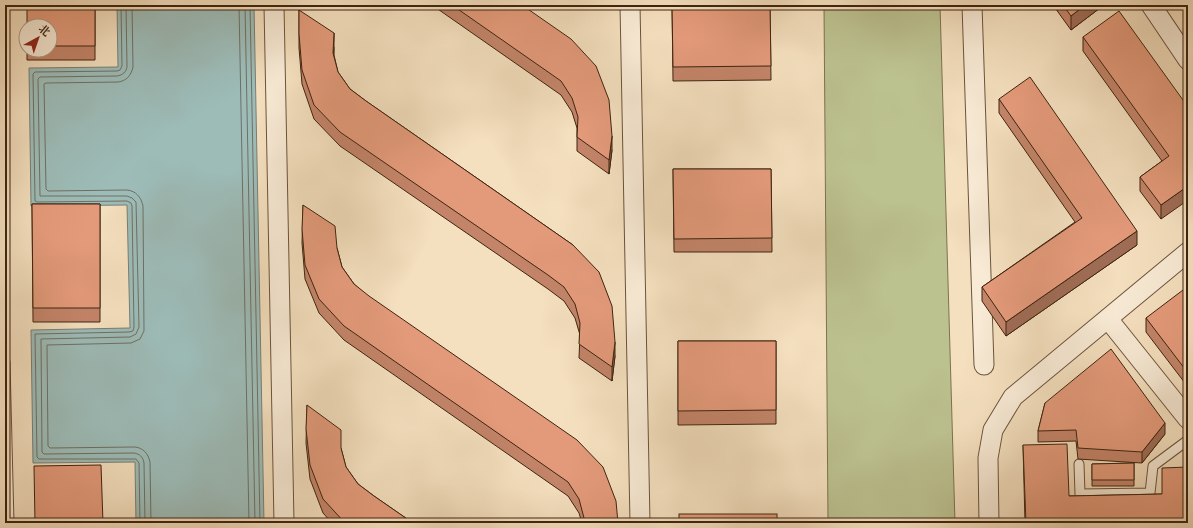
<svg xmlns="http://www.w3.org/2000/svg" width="1193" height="528" font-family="'IM FELL English','Noto Serif SC',serif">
  <rect width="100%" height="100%" fill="#f4dfbe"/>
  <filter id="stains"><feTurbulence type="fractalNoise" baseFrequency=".005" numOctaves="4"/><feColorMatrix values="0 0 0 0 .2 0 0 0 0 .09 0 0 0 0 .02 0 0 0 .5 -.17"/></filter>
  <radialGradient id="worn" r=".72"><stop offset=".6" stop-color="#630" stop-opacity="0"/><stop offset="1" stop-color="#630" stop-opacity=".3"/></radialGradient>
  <path fill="#bcc190" stroke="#7d7250" d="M824,5H940L955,523H828Z"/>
  <path fill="#9dbcb8" stroke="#777f75" d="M117,5H254L264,523H136L135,462L33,463L31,330L130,328L127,205L31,206L29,68L118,67Z"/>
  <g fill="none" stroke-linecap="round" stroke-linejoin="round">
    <g stroke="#6e7064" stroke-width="1">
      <path d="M121,5L122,66L120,70L117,71L35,72L33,74L35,201L37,202L127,201L131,203L132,206L134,327L133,331L129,332L35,334L37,457L39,459H136L139,463L140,523"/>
      <path d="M126,5L127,67C126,72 123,75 117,76L40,77L38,79L40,196H127L132,198L136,202L139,327L136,334L130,337L41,339L42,452L44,454L134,453C140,454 143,457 144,463L145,523"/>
      <path d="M132,5L133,67C131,76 126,81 118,82L46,83L44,84L46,189L48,191L127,190C136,191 141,197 143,206L144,331L140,339L131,343L47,345L48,446L50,448L135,447C143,448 148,453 150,462L151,523"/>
      <path d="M239,5L249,523"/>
      <path d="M245,5L255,523"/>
      <path d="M250,5L260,523"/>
    </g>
    <g stroke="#6c533c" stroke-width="11">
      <g id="service">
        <path d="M5,362L9,523"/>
        <path d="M1079,464L1080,494L1150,493L1153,466L1188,440"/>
      </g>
    </g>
    <g stroke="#6c533c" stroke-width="21">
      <g id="minor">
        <path d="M274,5L284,523"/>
        <path d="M630,5L640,523"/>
        <path d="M972,5L984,365"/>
        <path d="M1151,5L1188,60"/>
        <path d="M1108,319L1188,419"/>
        <path d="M989,523L988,458L993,430L1013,397L1188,252"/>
      </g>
    </g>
    <use href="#service" stroke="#f8ead5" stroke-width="9"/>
    <use href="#minor" stroke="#f8ead5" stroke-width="19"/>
  </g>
  <g fill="#c38469" stroke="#3e2410">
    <path d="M95,5V60H27V50H50V26Z"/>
    <path d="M432,5H522L612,150L609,174L577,151V128L572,112L561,95Z"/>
    <path d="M672,5H770L771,80L673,81Z"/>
    <path d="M1053,5H1104L1071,30Z"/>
    <path d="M299,10L334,47V55L338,72L350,89L366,101L573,245L615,356L612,381L579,358L580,335L575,318L564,301L548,289L340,146L314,119L302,84L299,48Z"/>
    <path d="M1083,37L1188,107L1161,219L1140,191V177L1162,161L1083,51Z"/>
    <path d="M999,99L1137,245L1006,336L982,301V287L1075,222L999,113Z"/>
    <path d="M673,169H771L772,252H674Z"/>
    <path d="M32,204H100V322H33Z"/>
    <path d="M303,205L337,248L342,267L354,284L618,523H582L579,513L568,496L344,340L319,313L305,279L302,243Z"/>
    <path d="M1188,297V387L1146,332V318Z"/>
    <path d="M678,341H776V424L678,425Z"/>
    <path d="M1045,403L1165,434L1142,463L1078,459L1076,441L1038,442V431Z"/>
    <path d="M307,405L341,448L346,467L358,484L374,496L413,523H332L323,513L310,479L306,443Z"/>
    <path d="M1023,445L1069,496L1162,494L1188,523H1025Z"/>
    <path d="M1134,463V486H1092V464Z"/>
  </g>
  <g fill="#9f6c55" stroke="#3e2410">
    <path d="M1085,5H1104L1071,30V16Z"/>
    <path d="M334,33V47L333,67V53Z"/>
    <path d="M612,136V150L609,174V160Z"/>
    <path d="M1188,186V200L1161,219V205Z"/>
    <path d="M1137,231V245L1006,336V322Z"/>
    <path d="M615,342V356L612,381V367Z"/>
    <path d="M1165,423V434L1142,463V452Z"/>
  </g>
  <g fill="#e39a7a" stroke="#3e2410">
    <path d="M27,5H95V46H50V26H27Z"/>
    <path d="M452,5H522L571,39L596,66L609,100L612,136L609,160L577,137L578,117L572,98L561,81Z"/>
    <path d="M672,5H770L771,66L673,67Z"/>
    <path d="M1063,5H1085L1071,16Z"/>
    <path d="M299,10L334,33L333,53L338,72L350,89L366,101L573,245L599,272L612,306L615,342L612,367L579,344L580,323L575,304L564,287L548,275L340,132L314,105L302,70L299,34Z"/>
    <path d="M1119,11L1188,107V186L1161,205L1140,177L1169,156L1083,37Z"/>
    <path d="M1030,77L1137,231L1006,322L982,287L1082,218L999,99Z"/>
    <path d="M673,169H771L772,238L674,239Z"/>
    <path d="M32,204H100V308H33Z"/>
    <path d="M303,205L335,226L337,248L342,267L354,284L369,296L577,440L603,467L616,501L618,523H584V518L579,499L568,482L344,326L319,299L305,265L302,229Z"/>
    <path d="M1183,290L1188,297V373L1146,318Z"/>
    <path d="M678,341H776V410L678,411Z"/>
    <path d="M1111,349L1165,423L1142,452L1078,448L1076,430L1038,431L1045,403Z"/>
    <path d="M307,405L341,430V448L346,467L358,484L374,496L413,523H345L323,499L310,465L306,429Z"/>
    <path d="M1067,444L1069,496L1162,494V468L1188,467V523H1026L1023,445Z"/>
    <path d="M1134,463V480H1092V464Z"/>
    <path d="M101,465L103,523H35L34,466Z"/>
    <rect x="679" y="514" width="98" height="9"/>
  </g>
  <rect width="1193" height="528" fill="none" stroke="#f4dfbe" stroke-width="20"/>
  <rect x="6" y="6" width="1181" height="516" fill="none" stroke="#3e2410" stroke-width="2"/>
  <rect x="10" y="10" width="1173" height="508" fill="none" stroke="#3e2410"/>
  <g transform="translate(38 38) rotate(40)"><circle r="19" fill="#f8ead5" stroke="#ae9b86"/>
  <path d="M0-3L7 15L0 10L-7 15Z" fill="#8f2418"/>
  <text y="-6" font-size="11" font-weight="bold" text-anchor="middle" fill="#3e2410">北</text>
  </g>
  <rect width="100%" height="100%" filter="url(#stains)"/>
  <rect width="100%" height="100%" fill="url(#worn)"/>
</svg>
